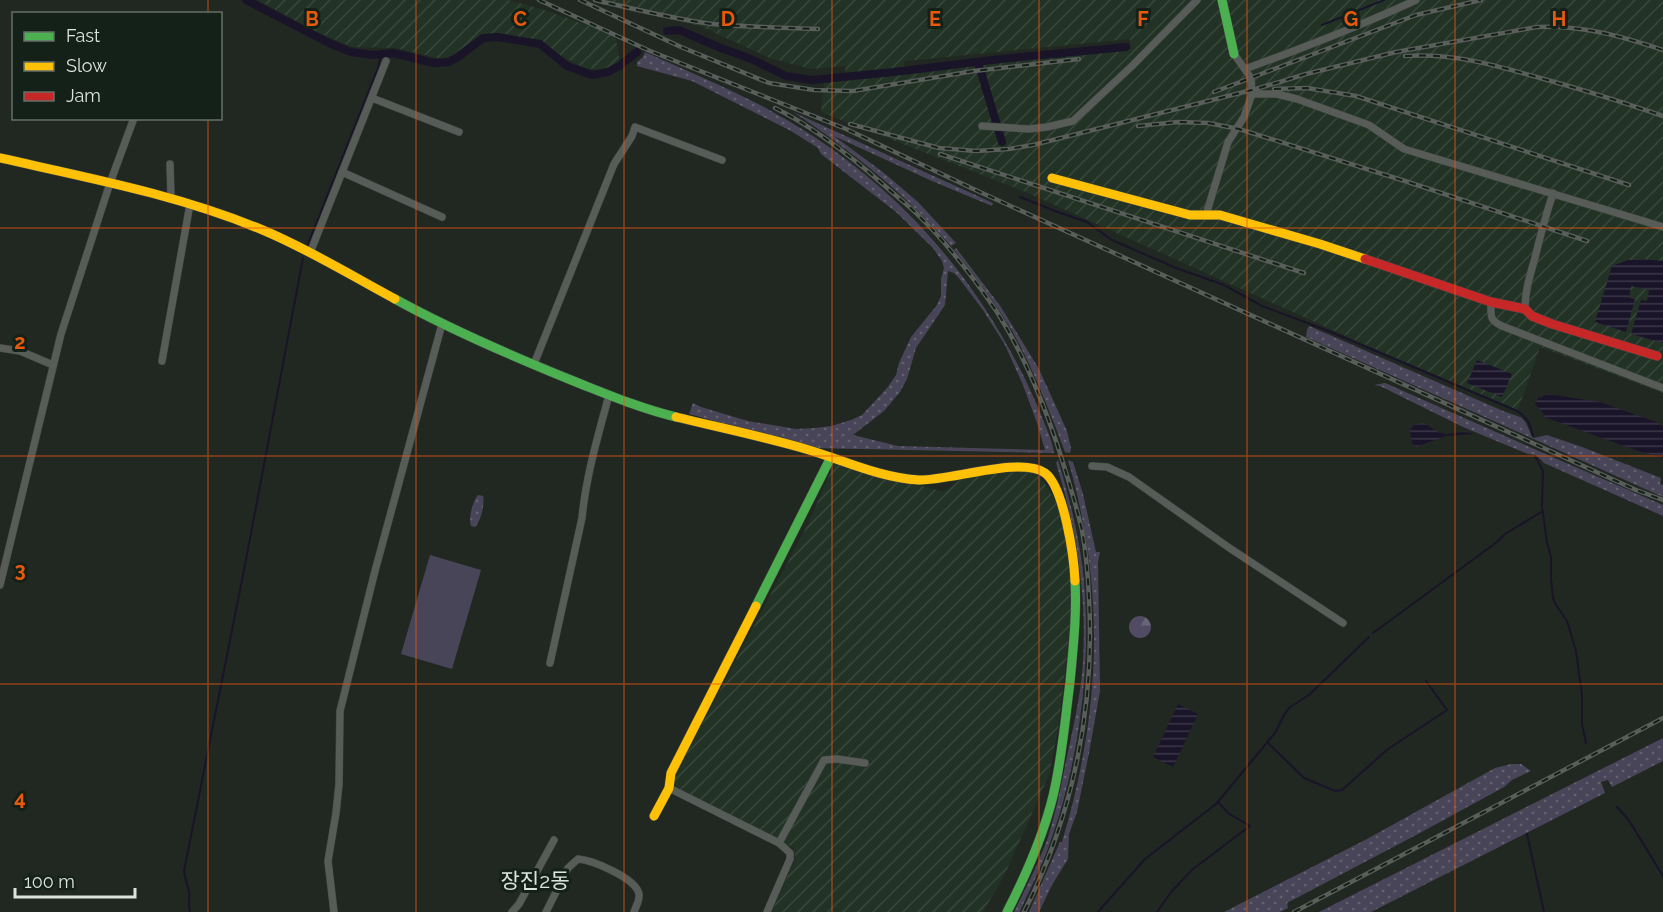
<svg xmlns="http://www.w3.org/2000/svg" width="1663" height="912" font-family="Raleway,'Noto Sans KR',sans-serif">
  <defs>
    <pattern id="industrial-furrows" width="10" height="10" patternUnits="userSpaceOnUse" patternTransform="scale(1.5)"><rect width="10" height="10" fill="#223326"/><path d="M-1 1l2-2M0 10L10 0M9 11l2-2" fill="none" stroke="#37473b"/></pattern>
    <pattern id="grass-dots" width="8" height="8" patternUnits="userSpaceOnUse" patternTransform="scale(1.5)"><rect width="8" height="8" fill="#494558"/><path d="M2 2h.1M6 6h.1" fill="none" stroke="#636070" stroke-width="1.8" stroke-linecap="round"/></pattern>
    <pattern id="forest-firs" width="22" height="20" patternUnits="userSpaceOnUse" patternTransform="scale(1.5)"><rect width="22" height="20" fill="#514b63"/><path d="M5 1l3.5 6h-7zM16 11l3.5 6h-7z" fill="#696579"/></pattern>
    <pattern id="water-rules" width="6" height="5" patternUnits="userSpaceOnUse" patternTransform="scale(1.5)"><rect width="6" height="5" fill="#1a1429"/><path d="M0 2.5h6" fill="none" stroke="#3b3648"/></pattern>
  </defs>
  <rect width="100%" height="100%" fill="#212822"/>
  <g fill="url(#industrial-furrows)">
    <path d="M258,0H508L544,10L615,35L620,62L603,70L585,68L557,54L539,41L499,33L479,36L453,55L441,59L396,48L352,47L308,28Z"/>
    <path d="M596,0H1663V393L1540,347L1518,410L1366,345L1028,193L821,112L824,83L1004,62L1131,49L1130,39L904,61V67L846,74L845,66L811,69L770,58L700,26L596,3Z"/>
    <path d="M838,462L944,492L960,480L975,475L1033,471L1044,482L1056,502L1066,535L1073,588L1070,627L1059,723L1049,775L1005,874L983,912H772L795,859L794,848L677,790L674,784V777L808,524L834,464Z"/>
  </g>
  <g fill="url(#grass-dots)" fill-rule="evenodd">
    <path d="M645,52C683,69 723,86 760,105C866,161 948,240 1007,345C1022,371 1035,399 1046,427C1049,435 1053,444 1054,453L813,448L689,414L693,403L701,407L748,421L796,429L815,428L831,426L851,420L862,415L887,388L896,375L899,363L911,337L937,305L941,296V279L944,268L942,261L933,248L896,212L821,154L818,148L791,131L692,81L637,66V62L643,57ZM948,271L954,273L958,277L983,310L1005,345L1023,385L1037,423L1045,450L898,446L853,435L884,411L900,392L907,379L916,348L945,305Z"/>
    <path d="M793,112L993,203L992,206L932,181L834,136L884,173L918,202L956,243L951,246C904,193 852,151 793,112Z"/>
    <path d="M956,248L1001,307L1039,369L1067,431L1071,448L1070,453L1065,452C1049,410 1033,368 1011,329C994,301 974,275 954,250Z"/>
    <path d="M1309,326L1503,411C1525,419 1523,415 1532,437L1534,438L1547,435L1582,447L1661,478L1660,484L1663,485V497L1306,337L1307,330Z"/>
    <path d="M1385,383L1557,459L1663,505V516L1544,463C1539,457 1536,454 1528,454L1463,427L1380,386L1374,385Z"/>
    <path d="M1058,460C1066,486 1073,512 1078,539C1096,631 1083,749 1052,837C1044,862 1032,885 1021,909L1020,912H1014C1026,887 1039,863 1048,837C1056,812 1061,786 1066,761C1073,728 1081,695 1083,662C1087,594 1076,527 1056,463Z"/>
    <path d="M1068,460L1073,462L1083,494L1096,552H1100L1098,562L1100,691L1089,753L1077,812L1069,834L1068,859L1052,885L1039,912H1029L1060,842H1062C1101,712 1106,591 1068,460Z"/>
    <path d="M478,495L483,496C485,504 481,521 475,527L471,526C468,518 473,501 478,495Z"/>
    <path d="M1663,738V761L1612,787L1608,780L1601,782L1605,793L1371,912H1319Z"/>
    <path d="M1511,764H1521L1531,771L1512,780L1504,787L1418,834L1287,903L1288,908L1280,912H1224L1367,839L1495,768Z"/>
  </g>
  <circle fill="url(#forest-firs)" cx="1140" cy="627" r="11"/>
  <path fill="#494558" d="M430,555L481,570L452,669L401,654Z"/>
  <g fill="url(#water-rules)">
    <path d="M1645,259L1663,261V343L1631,334L1641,300L1647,301L1649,290L1631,286L1629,298L1635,299L1626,332L1595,322L1612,266L1628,260Z"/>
    <path d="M1477,360L1512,374L1502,397L1467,383Z"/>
    <path d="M1549,394L1600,402L1659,423L1663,427V458L1638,451L1544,417L1543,413L1535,404L1538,398Z"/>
    <path d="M1423,423C1430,426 1436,433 1445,434C1457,434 1462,429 1474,434L1446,436L1416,447L1412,443L1410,430L1414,425Z"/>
    <path d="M1178,704L1198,714L1173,767L1153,757Z"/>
  </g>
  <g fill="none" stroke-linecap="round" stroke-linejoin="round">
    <g stroke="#1a1429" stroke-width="2">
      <path d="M1322,25L1384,0"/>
      <path d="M1020,197L1055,211L1087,222L1112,240L1176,268L1224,285L1262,306L1331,332L1517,411C1528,418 1530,424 1533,436"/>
      <path d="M308,244L378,68L381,54"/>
      <path d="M1535,456L1543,471L1542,507L1547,542L1551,557V579L1553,598L1556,605L1567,621L1576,651L1582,695V724L1586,743"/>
      <path d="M1373,633L1497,542L1505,534L1543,511"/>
      <path d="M1267,742L1304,778L1335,791L1342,790L1388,749L1447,710L1426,681"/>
      <path d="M1617,807L1628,819L1663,876"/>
      <path d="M1527,834L1544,912"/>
      <path d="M190,912C188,905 190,898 189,891C187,884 185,878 184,871L245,565L303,258"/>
      <path d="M1098,912L1145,859L1216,804L1275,733L1284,715L1289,708L1310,694L1369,637"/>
      <path d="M1157,912L1171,892L1193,869L1250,826L1228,813L1218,802"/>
    </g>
    <g stroke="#1a1429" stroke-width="8">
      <path d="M246,0L331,44L351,52L373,55L393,53L434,63L449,62L458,57L483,38L497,37L540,44L567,66L592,75L608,72L619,66L637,52"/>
      <path d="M667,31L679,30L721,48L751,59L786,76L812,80L894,72L1001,59L1126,47"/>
      <path d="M978,62L1002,142"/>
    </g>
    <g stroke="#404541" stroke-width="8">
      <g id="street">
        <path d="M1245,69C1303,48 1360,26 1416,0"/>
        <path d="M1252,94H1277L1297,99L1369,125L1404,149L1663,227"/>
        <path d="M372,98L459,132"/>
        <path d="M982,126L1029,129L1047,127L1073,121L1132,66L1197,0"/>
        <path d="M170,164L171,198"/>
        <path d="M342,172L442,217"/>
        <path d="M1206,215L1228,142L1244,117L1252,94L1251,78L1234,54"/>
        <path d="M310,253L386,61"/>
        <path d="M1491,302C1491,316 1489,320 1502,326L1663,388"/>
        <path d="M1525,309C1525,291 1530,275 1535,258C1540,236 1546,215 1553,193"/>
        <path d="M0,348L20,351L53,365"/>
        <path d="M162,361L190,204"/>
        <path d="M534,364L614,164L632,136L635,127L722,160"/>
        <path d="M1092,466L1107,467L1129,477L1228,547L1343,623"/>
        <path d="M0,585L61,334L110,183L134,118"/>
        <path d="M550,663L582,518C586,476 598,436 609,395"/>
        <path d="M669,788L779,843L790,853V859L767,912"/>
        <path d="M779,843L824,760L837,759L865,763"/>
        <path d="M334,912L328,861L336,813L339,784L340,711L375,571L442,324"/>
        <path d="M512,912L519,904L554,840"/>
        <path d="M546,912L568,868L578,859C592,860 636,878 639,894C640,900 636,906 634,912"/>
      </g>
    </g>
    <g stroke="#404541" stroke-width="10">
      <g id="fast">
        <path d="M1222,0L1234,54"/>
        <path d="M395,299C453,331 514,357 576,382C609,395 642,409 676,417"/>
        <path d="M756,606L831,457"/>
        <path d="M1007,912C1026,875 1043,837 1053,796C1062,759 1065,720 1070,682C1073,649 1077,615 1075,581"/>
      </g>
    </g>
    <g stroke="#404541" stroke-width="10">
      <g id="slow">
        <path d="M0,158C89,178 180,195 265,231C310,250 352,276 395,299"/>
        <path d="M1052,178L1190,215H1220L1320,244L1365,259"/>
        <path d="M676,417C721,428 765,437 809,450C845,461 881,478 919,480C950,481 1021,456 1045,473C1064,487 1074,557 1075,581"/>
        <path d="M654,816L669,788L671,773L756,606"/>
      </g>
    </g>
    <g stroke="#404541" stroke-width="10">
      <path id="jam" d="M1365,259L1491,302L1525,309L1532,316L1552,324L1657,356"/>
    </g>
    <use href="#street" stroke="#575c58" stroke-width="7"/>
    <use href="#fast" stroke="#4caf50" stroke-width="9"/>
    <use href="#slow" stroke="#ffc107" stroke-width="9"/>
    <use href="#jam" stroke="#c62828" stroke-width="9"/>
    <g stroke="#5a5e5b" stroke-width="4.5">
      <g id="rail">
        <path d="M539,0L650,51L846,129L982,193L1636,490L1663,500"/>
        <path d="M580,0L681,47L769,83L814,90L853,91L974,71L1079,59"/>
        <path d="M595,0C634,9 673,19 712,24C748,27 783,28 818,29"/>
        <path d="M1405,56C1454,53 1494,65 1540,78C1581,89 1622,102 1663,116"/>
        <path d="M1274,89L1307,88L1356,96L1629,185"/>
        <path d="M1214,92L1416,15L1481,0"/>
        <path d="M775,108C814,127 853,158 885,186C896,196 907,204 917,214C947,243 974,278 997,312C1023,353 1042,399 1057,444C1066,472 1075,501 1082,530C1086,552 1088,576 1089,599C1095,707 1073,816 1024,912"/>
        <path d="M850,124L939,148L976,151L1009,149L1033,145L1256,89L1306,74L1396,52L1537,27C1582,25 1621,36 1663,50"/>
        <path d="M1138,126L1178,122L1208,123L1239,129L1408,182L1587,241"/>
        <path d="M940,154L1304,273"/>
        <path d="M1294,912L1663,718"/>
      </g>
    </g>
    <use href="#rail" stroke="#142118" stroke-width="2" stroke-dasharray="7" stroke-linecap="butt"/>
  </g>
  <path fill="none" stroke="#e8590c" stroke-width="1.5" stroke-opacity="0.55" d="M208,0V14M416,0V912M624,0V912M832,0V912M1039,0V912M1247,0V912M1455,0V912M208,118V912M0,228H1663M0,456H1663M0,684H1663"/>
  <g text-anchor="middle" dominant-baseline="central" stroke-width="6" stroke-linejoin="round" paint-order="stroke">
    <g font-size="21" fill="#dbe4dd" stroke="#142118">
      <text x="535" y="880">장진2동</text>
    </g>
  </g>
  <g font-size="20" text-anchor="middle" font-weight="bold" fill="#e8590c" stroke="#142118" stroke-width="6" stroke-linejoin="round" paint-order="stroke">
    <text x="312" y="26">B</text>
    <text x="520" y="26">C</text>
    <text x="728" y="26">D</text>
    <text x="935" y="26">E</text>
    <text x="1143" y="26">F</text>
    <text x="1351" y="26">G</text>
    <text x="1559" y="26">H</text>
    <text x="20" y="349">2</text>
    <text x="20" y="577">3</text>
    <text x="20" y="805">4</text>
  </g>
  <rect x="12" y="12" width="210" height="108" fill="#142118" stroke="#646f67" stroke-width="1.5"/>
  <rect x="24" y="32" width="30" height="9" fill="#4caf50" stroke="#646f67" stroke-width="1.5"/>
  <text x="66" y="42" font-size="18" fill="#dbe4dd">Fast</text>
  <rect x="24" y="62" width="30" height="9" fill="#ffc107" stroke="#646f67" stroke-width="1.5"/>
  <text x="66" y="72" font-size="18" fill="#dbe4dd">Slow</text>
  <rect x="24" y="92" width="30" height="9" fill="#c62828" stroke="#646f67" stroke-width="1.5"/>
  <text x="66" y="102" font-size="18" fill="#dbe4dd">Jam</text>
  <path d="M15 888v9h120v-9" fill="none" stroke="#dbe4dd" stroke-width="3"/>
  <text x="24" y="888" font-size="18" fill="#dbe4dd" stroke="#142118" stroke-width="4.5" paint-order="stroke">100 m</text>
</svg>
